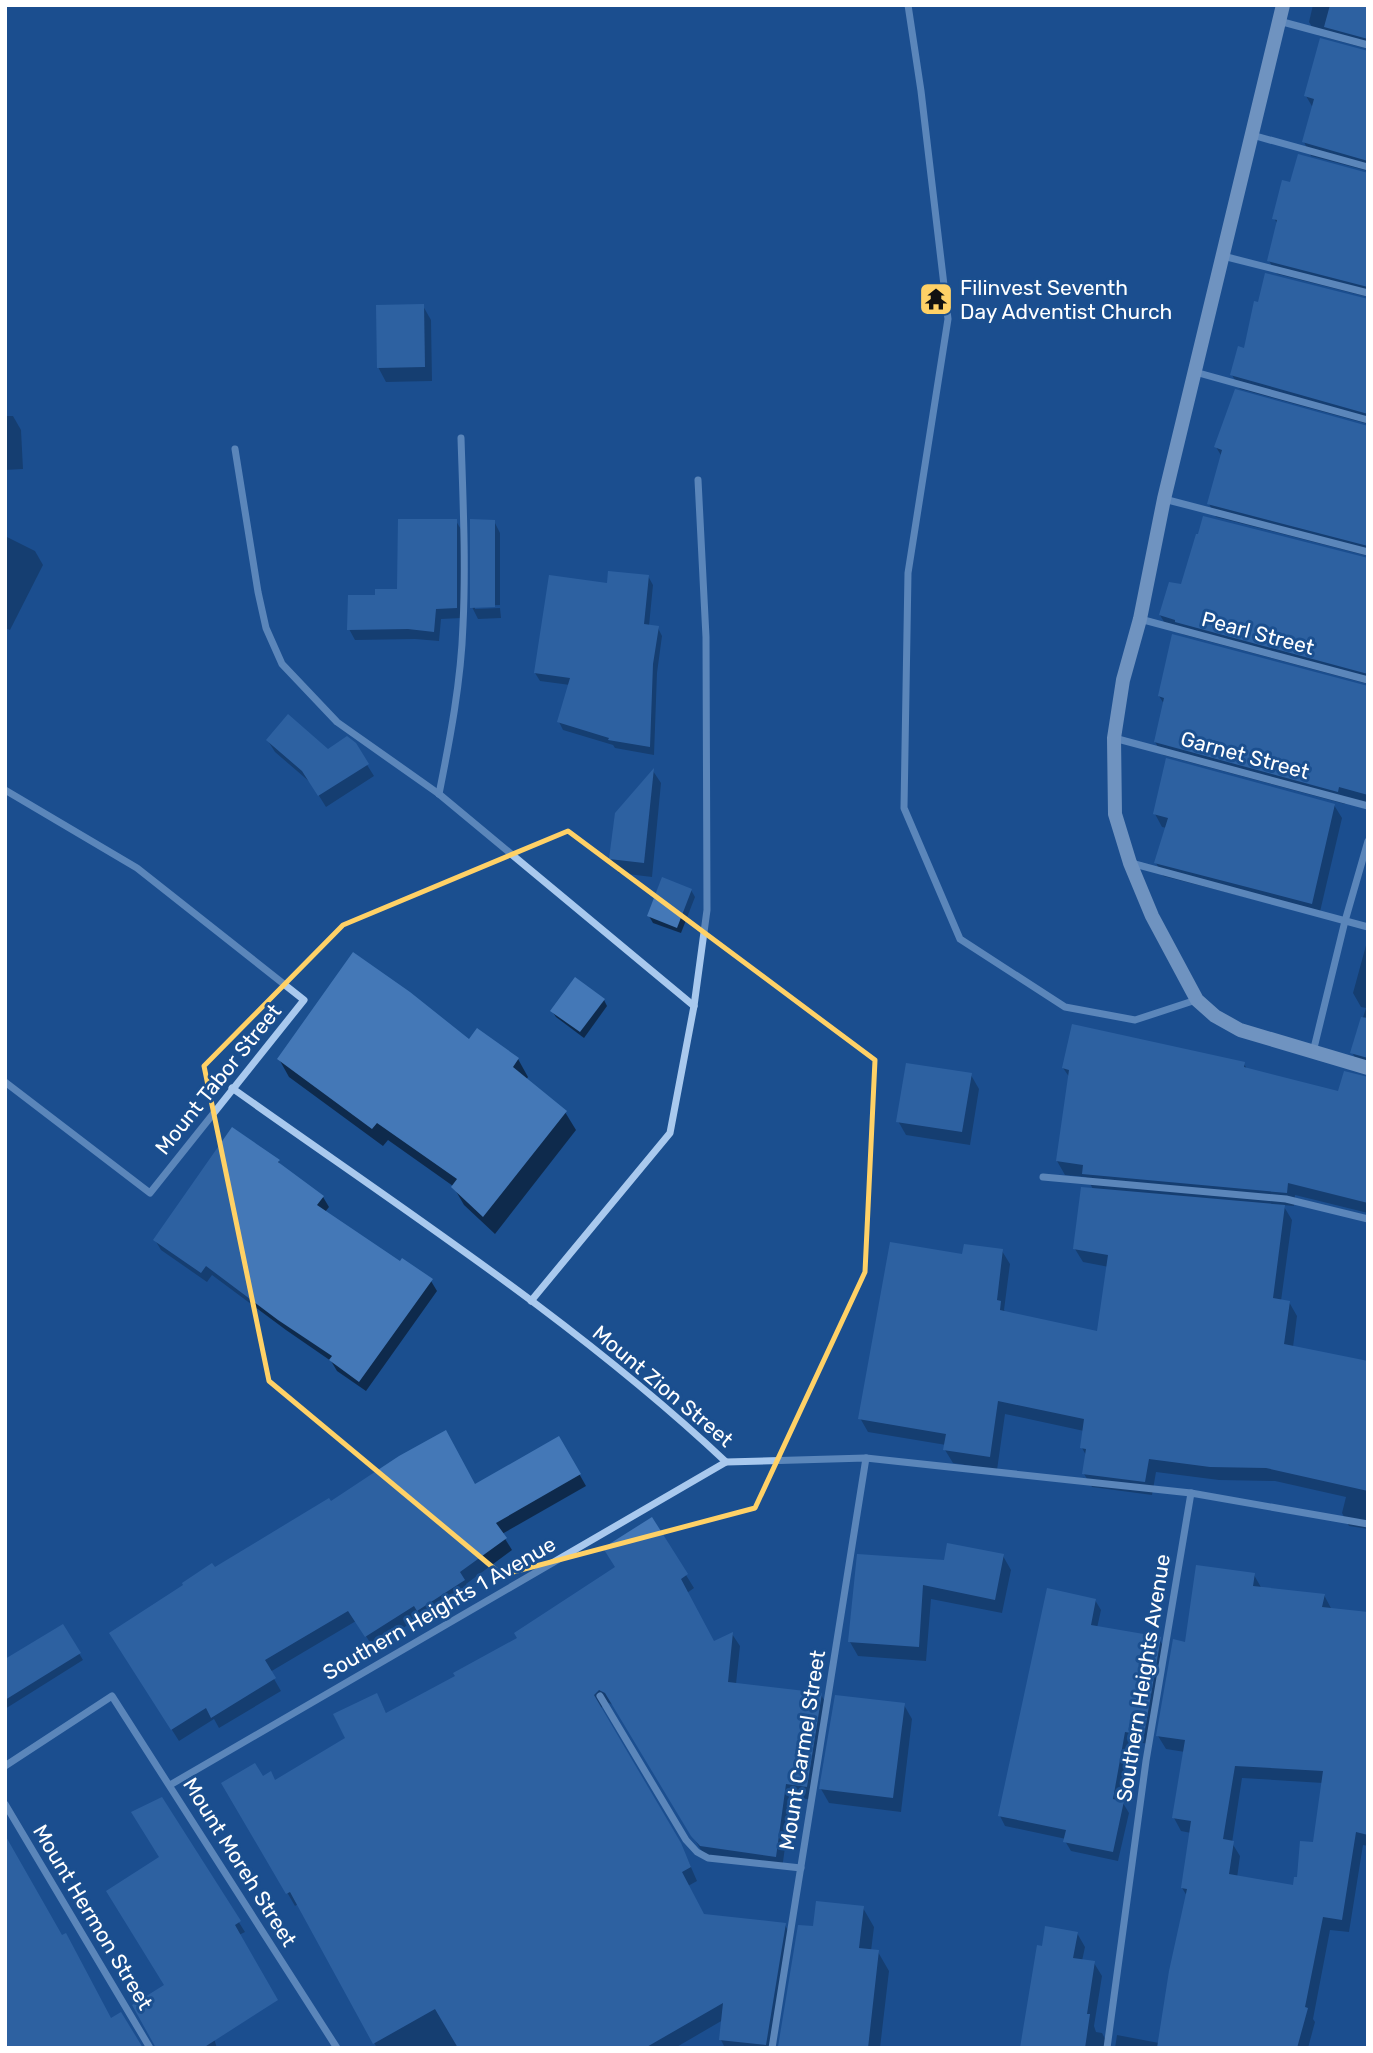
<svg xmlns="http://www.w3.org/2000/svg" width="1373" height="2053" font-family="Rubik,sans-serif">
  <rect width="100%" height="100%" fill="#1b4f8f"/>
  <g fill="#0007" fill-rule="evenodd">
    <path d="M1313,5H1368V49L1317,35L1309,22Z"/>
    <path d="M1368,53V171L1311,156L1304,142L1313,108L1306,96Z"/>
    <path d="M1368,175V297L1277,274L1269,261L1278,225L1274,218L1291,184Z"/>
    <path d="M1368,301V424L1240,389L1232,375L1245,350Z"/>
    <path d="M423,306L431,320L432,381L386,382L378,367Z"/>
    <path d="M5,416H13L21,430L23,469L5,470Z"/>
    <path d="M1368,427V556L1216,517L1209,504L1222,457L1216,447Z"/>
    <path d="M456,521L462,531V618L441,619L439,641L415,639L355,640L349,629L377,597L399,590Z"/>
    <path d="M494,521L500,533V605L475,606V609L500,608L501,618L478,619L472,607Z"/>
    <path d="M5,536L35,551L43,565L10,630L5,628Z"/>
    <path d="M1368,560V684L1185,635L1168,629L1160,615L1182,586Z"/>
    <path d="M648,576L653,585L649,626L658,628L662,636L657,673L654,755L615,748L613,745L563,730L559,722L570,685L540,681L535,673L609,585Z"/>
    <path d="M1368,687V806L1346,800L1345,804L1163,755L1155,742L1164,704L1159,696Z"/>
    <path d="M268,741L328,751L354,744L374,776L326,807L311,783L275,752Z"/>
    <path d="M653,771L661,783L652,877L619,873L611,859Z"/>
    <path d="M1334,805L1342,818L1319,916L1163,876L1156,863L1167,828L1162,827L1155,814Z"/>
    <path d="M691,890L695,897L681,933L653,923L649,916Z"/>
    <path d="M1368,938V1069L1359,1066L1352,1052L1366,1008L1361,1007L1353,993Z"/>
    <path d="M604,1000L607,1006L584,1038L556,1017L552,1011Z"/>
    <path d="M469,1041L518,1059L528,1077L526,1080L565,1112L576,1130L495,1234L464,1205L453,1186L388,1140L383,1146L289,1077L279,1059Z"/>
    <path d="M1244,1064L1247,1069L1339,1093L1368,1079V1213L1295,1195L1294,1206L1283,1205L1292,1220L1281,1301L1289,1302L1297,1316L1293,1347L1368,1362V1529L1349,1526L1342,1513L1346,1497L1275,1481L1219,1480L1156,1472L1152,1495L1092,1487L1084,1474L1087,1457L1082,1448L1084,1431L1005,1414L997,1470L953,1463L945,1450L946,1445L868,1432L860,1418L964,1256L1002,1251L1010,1264L1004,1310L1006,1313L1099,1333L1109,1267L1083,1262L1075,1249L1093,1189L1086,1177L1065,1175L1057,1161L1070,1078L1063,1068Z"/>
    <path d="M971,1075L979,1089L970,1145L906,1135L898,1121Z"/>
    <path d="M278,1161L282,1167L323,1197L329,1207L325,1212L400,1263L431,1281L437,1291L366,1391L337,1371L331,1361L286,1330L212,1275L207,1282L161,1250L155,1240Z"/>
    <path d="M559,1438L586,1486L502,1534L512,1550L466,1584L471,1592L425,1622L422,1616L373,1647L356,1621L270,1672L281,1691L219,1728L214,1719L179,1741L118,1645L214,1570L330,1503L475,1487Z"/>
    <path d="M652,1520L694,1588L687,1593L714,1643L732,1634L740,1646L736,1684L821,1695L829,1708L814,1800L792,1797L782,1869L709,1858L701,1850L615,1706L607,1702L600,1709L687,1858L697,1881L688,1886L704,1916L785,1925L792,1938L775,2048H725L721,2040L723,2020L675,2048H377L298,1904L295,1906L224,1784L262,1778L275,1782L347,1739L377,1695L387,1715L458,1677L519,1638L617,1568Z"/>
    <path d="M1003,1556L1011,1570L1002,1613L931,1599L926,1661L858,1656L850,1642L945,1562Z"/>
    <path d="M1254,1575L1262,1589L1324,1595L1332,1610L1368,1613V1846L1363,1845L1349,1932L1330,1930L1313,2019L1315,2022L1308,2048H1115L1117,2035L1159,2043L1187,1896L1182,1888L1191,1833L1181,1831L1174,1818L1185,1752L1166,1749L1158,1736L1186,1644ZM1242,1778L1323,1783L1315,1844L1294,1887L1237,1878L1240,1856L1232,1843Z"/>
    <path d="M1095,1600L1101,1610L1097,1628L1159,1639L1165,1649L1149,1744L1130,1741L1119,1802L1123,1803L1129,1813L1118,1861L1071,1851L1065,1841L1066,1839L1005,1826L1000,1816Z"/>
    <path d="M63,1627L83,1660L5,1709V1662Z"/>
    <path d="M904,1705L912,1719L901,1812L829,1803L821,1789Z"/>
    <path d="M162,1800L245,1932L239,1935L276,2000L255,2012L186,1895L169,1902L217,2048H157L134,2006L166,1986L108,1892L161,1858L134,1813Z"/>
    <path d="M863,1908L874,1927L871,1951L878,1952L889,1971L880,2048H781L815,1928Z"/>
    <path d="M1077,1933L1085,1947L1082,1961L1094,1963L1102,1976L1094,2026L1096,2032L1102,2033L1110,2048H1022Z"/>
  </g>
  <g fill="#4478b7" fill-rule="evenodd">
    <path d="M1330,5H1368V39L1324,27Z"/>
    <path d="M1320,38L1368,51V161L1302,142L1314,99L1304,96Z"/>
    <path d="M1298,154L1368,173V287L1267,261L1277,220L1272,219L1282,180L1290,182Z"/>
    <path d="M1265,273L1368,299V414L1230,375L1238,346L1244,348L1254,301L1258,302Z"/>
    <path d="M424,304L425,367L377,368L376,305Z"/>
    <path d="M1235,389L1368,426V546L1207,504L1222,450L1214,447Z"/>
    <path d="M1203,516L1368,558V674L1175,622V620L1159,615L1169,582L1181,584L1196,534H1198Z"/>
    <path d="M398,519H457V608L436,609L434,632L408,629L347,630L348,595H375V589H397Z"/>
    <path d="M470,519L495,520V607L470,608Z"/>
    <path d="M608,571L649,575L644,624L659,626L653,664L650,747L608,740L609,738L557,722L570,678L534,673L549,575L607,583Z"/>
    <path d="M1172,634L1368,686V795L1339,787L1338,792L1154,742L1164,698L1158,696Z"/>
    <path d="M288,714L328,749L347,736L356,743L369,764L318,796L302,771L266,740Z"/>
    <path d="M1166,758L1335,804L1312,904L1154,863L1168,818L1153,814Z"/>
    <path d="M654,768L644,863L609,859L615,813Z"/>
    <path d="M662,877L692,889L677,928L647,916Z"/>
    <path d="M353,952L410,992L469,1039L477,1028L519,1058L513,1067L567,1111L483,1217L451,1187L457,1179L377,1123L372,1129L277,1059Z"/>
    <path d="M575,977L605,999L580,1032L550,1011Z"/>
    <path d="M1361,1017L1368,1018V1058L1350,1053Z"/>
    <path d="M1072,1024L1245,1062L1244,1067L1338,1091L1344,1071L1368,1077V1203L1288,1183L1287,1193L1082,1174L1083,1165L1056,1161L1069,1070L1062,1068Z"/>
    <path d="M906,1063L972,1073L962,1132L896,1122Z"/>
    <path d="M232,1127L280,1160L278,1162L324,1196L317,1205L400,1261L402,1258L433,1279L359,1382L329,1360L332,1356L278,1320L206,1266L201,1273L153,1240Z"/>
    <path d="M1081,1187L1285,1205L1273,1298L1290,1301L1284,1344L1368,1361V1491L1266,1468L1210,1467L1149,1459L1145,1482L1082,1474L1086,1449L1080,1448L1084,1419L998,1401L990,1457L943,1450L946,1434L858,1419L890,1242L962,1254L964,1244L1003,1249L997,1300L1001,1301L1000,1310L1097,1331L1108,1255L1073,1249Z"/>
    <path d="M446,1430L475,1484L559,1436L581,1474L496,1523L507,1538L460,1572L465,1580L417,1611L414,1606L365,1637L348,1611L265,1660L276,1678L211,1718L206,1708L171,1730L109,1633L183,1585L182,1583L212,1563L215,1567L329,1498L331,1501L399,1456Z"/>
    <path d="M652,1517L688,1574L681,1579L714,1641L733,1632L728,1682L822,1693L807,1787L786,1784L776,1857L700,1846L691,1836L605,1693L599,1690L594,1695L681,1843L691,1867L682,1872L704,1914L786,1923L766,2045L719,2040L723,2003L645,2048H458L435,2009L373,2044L290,1892L286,1894L221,1783L255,1763L263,1776L271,1771L275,1780L345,1738L333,1714L377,1693L386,1713L455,1676L453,1673L517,1638L514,1633L615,1567L603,1548Z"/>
    <path d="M947,1543L1004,1554L995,1600L923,1585L919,1647L848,1642L857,1554L944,1560Z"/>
    <path d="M1196,1565L1255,1573L1253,1586L1325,1594L1322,1607L1368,1612V1835L1356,1832L1342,1920L1323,1917L1305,2007L1308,2008L1297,2048H1157L1169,1971L1187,1889L1181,1888L1191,1821L1172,1818L1185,1740L1156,1736L1173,1639L1185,1642ZM1235,1766L1323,1771L1313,1842L1300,1841L1297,1877H1294L1293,1885L1229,1874L1234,1841L1223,1839Z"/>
    <path d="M1047,1588L1096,1599L1091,1625L1161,1637L1144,1735L1125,1732L1113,1799L1124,1801L1113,1852L1063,1842L1066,1830L998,1816Z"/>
    <path d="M63,1624L81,1653L5,1700V1659Z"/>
    <path d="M835,1695L905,1703L893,1798L819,1789Z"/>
    <path d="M162,1797L241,1921L235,1925L278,2000L203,2048H156L132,2005L164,1985L106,1891L159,1857L131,1812Z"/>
    <path d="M5,1835L62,1935L66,1933L111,2018L121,2012L143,2048H5Z"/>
    <path d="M816,1901L864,1906L859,1948L879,1950L868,2048L778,2047L798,1925L813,1926Z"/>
    <path d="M1045,1926L1078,1932L1073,1958L1095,1961L1087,2014H1090L1085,2048H1020L1037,1945L1042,1946Z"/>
  </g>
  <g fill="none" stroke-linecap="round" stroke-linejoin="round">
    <g stroke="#a9c9ee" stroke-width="7">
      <path d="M908,5L921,91L948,319L908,573L904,808L960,939L1065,1007L1135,1020L1196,1000"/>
      <path d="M1279,21L1368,45"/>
      <path d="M1252,135L1368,167"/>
      <path d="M1223,256L1368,293"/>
      <path d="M1195,372L1368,420"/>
      <path d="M235,449L258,592L266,628L282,664L337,722L439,794L694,1006"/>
      <path d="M1164,499L1368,552"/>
      <path d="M1140,619L1368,680"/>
      <path d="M1114,738L1368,806"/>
      <path d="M5,790L137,868L304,1000L150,1193L5,1082"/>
      <path d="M439,794C450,739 461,682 463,625C466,563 463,500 461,438"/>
      <path d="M1131,863L1368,927"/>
      <path d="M1313,1052L1345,921L1368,841"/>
      <path d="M232,1088C399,1207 576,1321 726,1462L866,1458L1191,1493"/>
      <path d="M1043,1177L1286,1199L1368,1219"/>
      <path d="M531,1301L670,1133L694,1006L707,910L706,637L698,480"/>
      <path d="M600,1696L686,1840L697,1852L708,1858L801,1868"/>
      <path d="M5,1766L112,1696L337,2048"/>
      <path d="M170,1785L726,1462"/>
      <path d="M5,1804L150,2048"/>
      <path d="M772,2048L866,1458"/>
      <path d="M1107,2048L1146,1761L1191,1493L1368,1524"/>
    </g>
    <path stroke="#d6e6fa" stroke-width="14" d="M1283,5L1164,499L1140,619L1123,680L1114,738L1115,814L1130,863L1152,916L1197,1000L1215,1016L1240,1030L1368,1068"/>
  </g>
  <path d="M0 0H1373V2053H0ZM568,831L875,1060L865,1272L755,1508L502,1575L269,1381L204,1066L343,925Z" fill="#1b4f8f" fill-opacity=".55" fill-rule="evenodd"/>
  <path fill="none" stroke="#ffd166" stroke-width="5" stroke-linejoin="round" d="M568,831L875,1060L865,1272L755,1508L502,1575L269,1381L204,1066L343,925Z"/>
  <defs>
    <g id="temple-square" transform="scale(1.75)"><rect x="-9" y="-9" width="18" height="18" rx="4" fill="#ffd166" stroke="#1b4f8f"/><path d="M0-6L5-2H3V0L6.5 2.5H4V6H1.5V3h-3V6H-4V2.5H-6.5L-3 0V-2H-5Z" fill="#111"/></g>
  </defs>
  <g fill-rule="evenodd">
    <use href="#temple-square" x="936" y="299"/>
  </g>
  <g text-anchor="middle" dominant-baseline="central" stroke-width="6" stroke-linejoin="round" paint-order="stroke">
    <g font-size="21" fill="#fff" stroke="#1b4f8f" text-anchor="start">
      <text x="960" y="287">Filinvest Seventh<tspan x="960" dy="24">Day Adventist Church</tspan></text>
    </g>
    <g font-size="21" fill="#fff" stroke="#1b4f8f">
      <text transform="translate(1258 633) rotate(15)">Pearl Street</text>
      <text transform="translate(1245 755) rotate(15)">Garnet Street</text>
      <text transform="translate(218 1079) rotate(-51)">Mount Tabor Street</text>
      <text transform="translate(663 1386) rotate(40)">Mount Zion Street</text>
      <text transform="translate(439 1608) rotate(-30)">Southern Heights 1 Avenue</text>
      <text transform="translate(1143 1678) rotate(-81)">Southern Heights Avenue</text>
      <text transform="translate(802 1750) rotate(-81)">Mount Carmel Street</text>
      <text transform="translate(240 1862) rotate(58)">Mount Moreh Street</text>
      <text transform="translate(93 1917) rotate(59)">Mount Hermon Street</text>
    </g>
  </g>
  <rect width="1373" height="2053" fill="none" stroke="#ffffff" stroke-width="14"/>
</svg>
